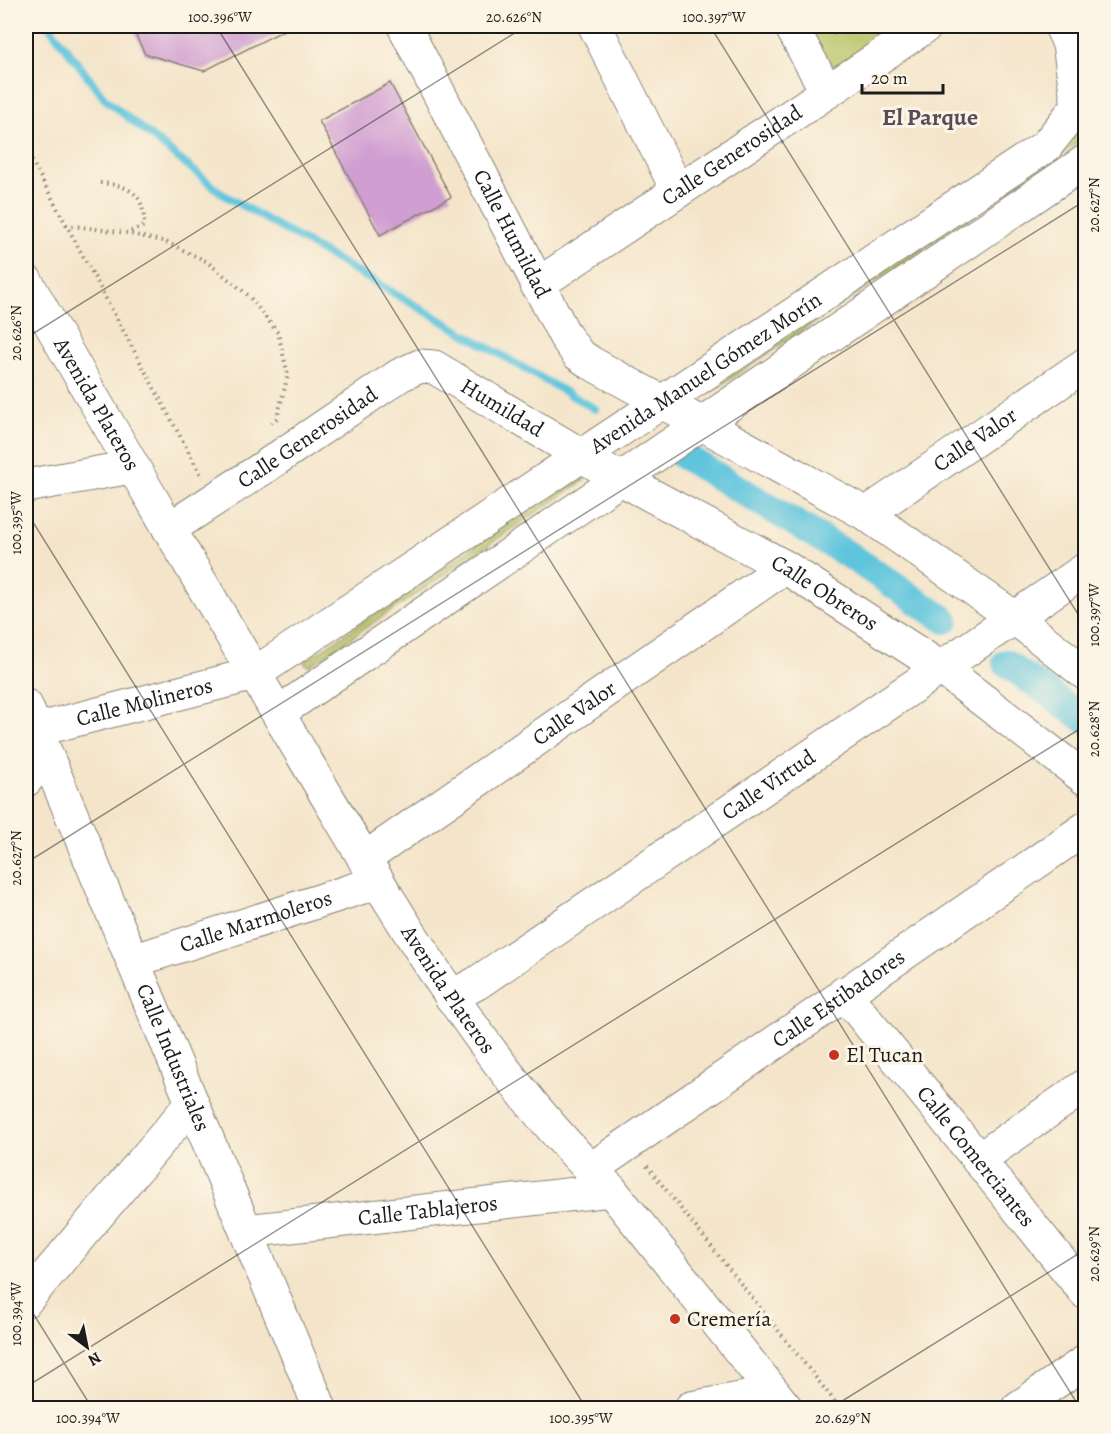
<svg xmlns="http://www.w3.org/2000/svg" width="1111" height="1434" font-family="Alegreya,serif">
  <rect width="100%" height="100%" fill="#fcf5e5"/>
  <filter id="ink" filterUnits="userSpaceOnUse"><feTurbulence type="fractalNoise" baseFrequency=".0167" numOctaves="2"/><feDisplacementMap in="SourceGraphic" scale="12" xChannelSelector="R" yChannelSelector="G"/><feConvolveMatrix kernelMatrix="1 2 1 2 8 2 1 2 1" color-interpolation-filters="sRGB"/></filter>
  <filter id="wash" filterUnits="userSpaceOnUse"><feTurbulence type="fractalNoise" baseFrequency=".008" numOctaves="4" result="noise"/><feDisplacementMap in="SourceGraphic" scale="24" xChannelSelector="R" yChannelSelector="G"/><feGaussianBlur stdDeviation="1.35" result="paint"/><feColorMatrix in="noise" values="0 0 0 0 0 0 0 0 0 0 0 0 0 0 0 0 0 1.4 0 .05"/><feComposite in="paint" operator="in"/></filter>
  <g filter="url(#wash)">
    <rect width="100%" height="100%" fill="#f4e5ca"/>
    <g fill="#b7c365" stroke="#6a7040" stroke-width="1.5">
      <path d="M800,26H898L841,63L828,67Z"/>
      <path d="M1085,119C1085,138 1075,144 1062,156L709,393L705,388Z"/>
      <path d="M580,475L584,480L309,666L304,662Z"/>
    </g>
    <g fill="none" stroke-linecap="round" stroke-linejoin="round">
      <path stroke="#5fc5dd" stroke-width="8" d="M49,26L105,99L224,195L595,409"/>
      <g stroke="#5fc5dd" stroke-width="28">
        <path d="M682,455L852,557L945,620"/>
        <path d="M1006,663L1086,720"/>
      </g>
    </g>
    <g id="blocks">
      <g fill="#d09ed1">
        <path d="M131,26H292L204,71L145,54Z"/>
        <path d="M390,83L451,197L380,235L319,121Z"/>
      </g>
    </g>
  </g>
  <g filter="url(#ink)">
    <use href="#blocks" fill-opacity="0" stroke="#888073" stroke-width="1.5"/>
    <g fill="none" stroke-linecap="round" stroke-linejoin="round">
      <g stroke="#888073" stroke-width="35">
        <g id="minor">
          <path id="s1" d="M404,26L565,336L578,354L591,363L866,514L1015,618L1086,674"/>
          <path d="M595,26L678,191"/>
          <path d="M791,26L827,92"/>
          <path id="s2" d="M26,281C116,440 210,598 303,756C394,908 482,1066 611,1190L786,1408"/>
          <path id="s3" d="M537,285L926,26"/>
          <path d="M26,486L131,467"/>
          <path id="s4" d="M866,514L1086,364"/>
          <path id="s5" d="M169,529L263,468L400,375L420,366L434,367L621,479L785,567L941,668L1086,779"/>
          <path id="s6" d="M26,706L320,1408"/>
          <path d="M278,713L1086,161"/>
          <path id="s7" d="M36,730L254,674L1046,146L1078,106L1069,44L1061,26"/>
          <path d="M26,780L46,754"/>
          <path id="s8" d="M364,859L785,567"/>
          <path id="s9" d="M133,961L378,882"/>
          <path id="s10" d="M844,993L1086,1293"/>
          <path id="s11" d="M451,997L477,983L1086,569"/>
          <path d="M978,1160L1086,1085"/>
          <path id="s12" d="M590,1170L1086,828"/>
          <path id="s13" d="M246,1231L611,1190"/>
          <path d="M26,1300L192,1103"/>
          <path d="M691,1408L773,1393"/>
          <path d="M1018,1408L1086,1361"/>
        </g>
      </g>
      <g stroke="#888073" stroke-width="4" stroke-dasharray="1.5 4.5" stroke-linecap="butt">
        <path d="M829,30L833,33L843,32L852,26"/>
        <path d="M26,150L201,475"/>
        <path d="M100,183C130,185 145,194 144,226L127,233"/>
        <path d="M66,225L126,233L166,242L206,261L248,295L278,333L288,375L277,418L271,424"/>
        <path d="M647,1166L840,1408"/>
      </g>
      <use href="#minor" stroke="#fff" stroke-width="33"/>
    </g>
  </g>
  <path fill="none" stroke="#1c1c1c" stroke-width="1.5" stroke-opacity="0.45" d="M216,26L1080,1408M710,26L1086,627M26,338L526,26M26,511L586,1408M26,863L1086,200M26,1302L92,1408M26,1387L1086,725M831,1408L1086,1249"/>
  <g fill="#c8321e" stroke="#fcf5e5" stroke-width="2">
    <circle cx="834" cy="1055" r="6"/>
    <circle cx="675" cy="1319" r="6"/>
  </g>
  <g text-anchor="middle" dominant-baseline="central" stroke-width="6" stroke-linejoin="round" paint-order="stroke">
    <g font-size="22" fill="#1c1c1c" stroke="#fcf5e5">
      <text stroke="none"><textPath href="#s3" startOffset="234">Calle Generosidad</textPath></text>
      <text stroke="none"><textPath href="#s1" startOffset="234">Calle Humildad</textPath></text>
      <text stroke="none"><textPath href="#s7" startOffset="768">Avenida Manuel Gómez Morín</textPath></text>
      <text stroke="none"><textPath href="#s2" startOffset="142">Avenida Plateros</textPath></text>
      <text stroke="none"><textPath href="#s5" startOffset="393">Humildad</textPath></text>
      <text stroke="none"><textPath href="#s5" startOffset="166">Calle Generosidad</textPath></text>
      <text stroke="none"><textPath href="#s4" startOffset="132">Calle Valor</textPath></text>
      <text stroke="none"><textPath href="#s5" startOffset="765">Calle Obreros</textPath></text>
      <text stroke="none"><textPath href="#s7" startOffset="112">Calle Molineros</textPath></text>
      <text stroke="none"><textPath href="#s8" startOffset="256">Calle Valor</textPath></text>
      <text stroke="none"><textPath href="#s11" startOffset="382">Calle Virtud</textPath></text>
      <text stroke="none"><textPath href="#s9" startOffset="129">Calle Marmoleros</textPath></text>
      <text stroke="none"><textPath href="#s2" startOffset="825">Avenida Plateros</textPath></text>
      <text stroke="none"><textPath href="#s12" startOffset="302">Calle Estibadores</textPath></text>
      <text stroke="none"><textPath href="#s6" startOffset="381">Calle Industriales</textPath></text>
      <text stroke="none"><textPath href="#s10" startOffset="210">Calle Comerciantes</textPath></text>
      <text stroke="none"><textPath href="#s13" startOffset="183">Calle Tablajeros</textPath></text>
    </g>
    <g font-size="22" fill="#1c1c1c" stroke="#fcf5e5" text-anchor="start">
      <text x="846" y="1055">El Tucan</text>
      <text x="687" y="1319">Cremería</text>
    </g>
    <g font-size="24" font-weight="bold" fill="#5b4a5b" stroke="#fcf5e5">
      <text x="930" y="117">El Parque</text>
    </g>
  </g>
  <rect width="1111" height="1434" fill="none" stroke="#fcf5e5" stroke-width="66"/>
  <g transform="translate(87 1347) rotate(148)" stroke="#fcf5e5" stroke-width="4.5" paint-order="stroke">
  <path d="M0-4.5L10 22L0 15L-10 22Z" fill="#1c1c1c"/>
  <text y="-9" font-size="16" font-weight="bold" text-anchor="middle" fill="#1c1c1c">N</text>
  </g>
  <path d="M862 84v9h81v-9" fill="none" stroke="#1c1c1c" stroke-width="3"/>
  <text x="871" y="84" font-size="18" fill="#1c1c1c" stroke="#fcf5e5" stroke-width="4.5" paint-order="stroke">20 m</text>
  <rect x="33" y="33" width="1045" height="1368" fill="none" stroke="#1c1c1c" stroke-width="2"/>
  <g font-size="15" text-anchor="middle" fill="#1c1c1c">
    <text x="220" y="22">100.396°W</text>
    <text x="514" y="22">20.626°N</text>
    <text x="714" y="22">100.397°W</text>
    <text transform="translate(1094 205) rotate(-90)" y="5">20.627°N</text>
    <text transform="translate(16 333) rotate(-90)" y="5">20.626°N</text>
    <text transform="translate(16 523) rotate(-90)" y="5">100.395°W</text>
    <text transform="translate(1094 615) rotate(-90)" y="5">100.397°W</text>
    <text transform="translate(1094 729) rotate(-90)" y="5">20.628°N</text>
    <text transform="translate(16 858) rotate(-90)" y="5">20.627°N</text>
    <text transform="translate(1094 1254) rotate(-90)" y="5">20.629°N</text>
    <text transform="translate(16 1314) rotate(-90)" y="5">100.394°W</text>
    <text x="88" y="1423">100.394°W</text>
    <text x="581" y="1423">100.395°W</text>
    <text x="843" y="1423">20.629°N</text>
  </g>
</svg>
